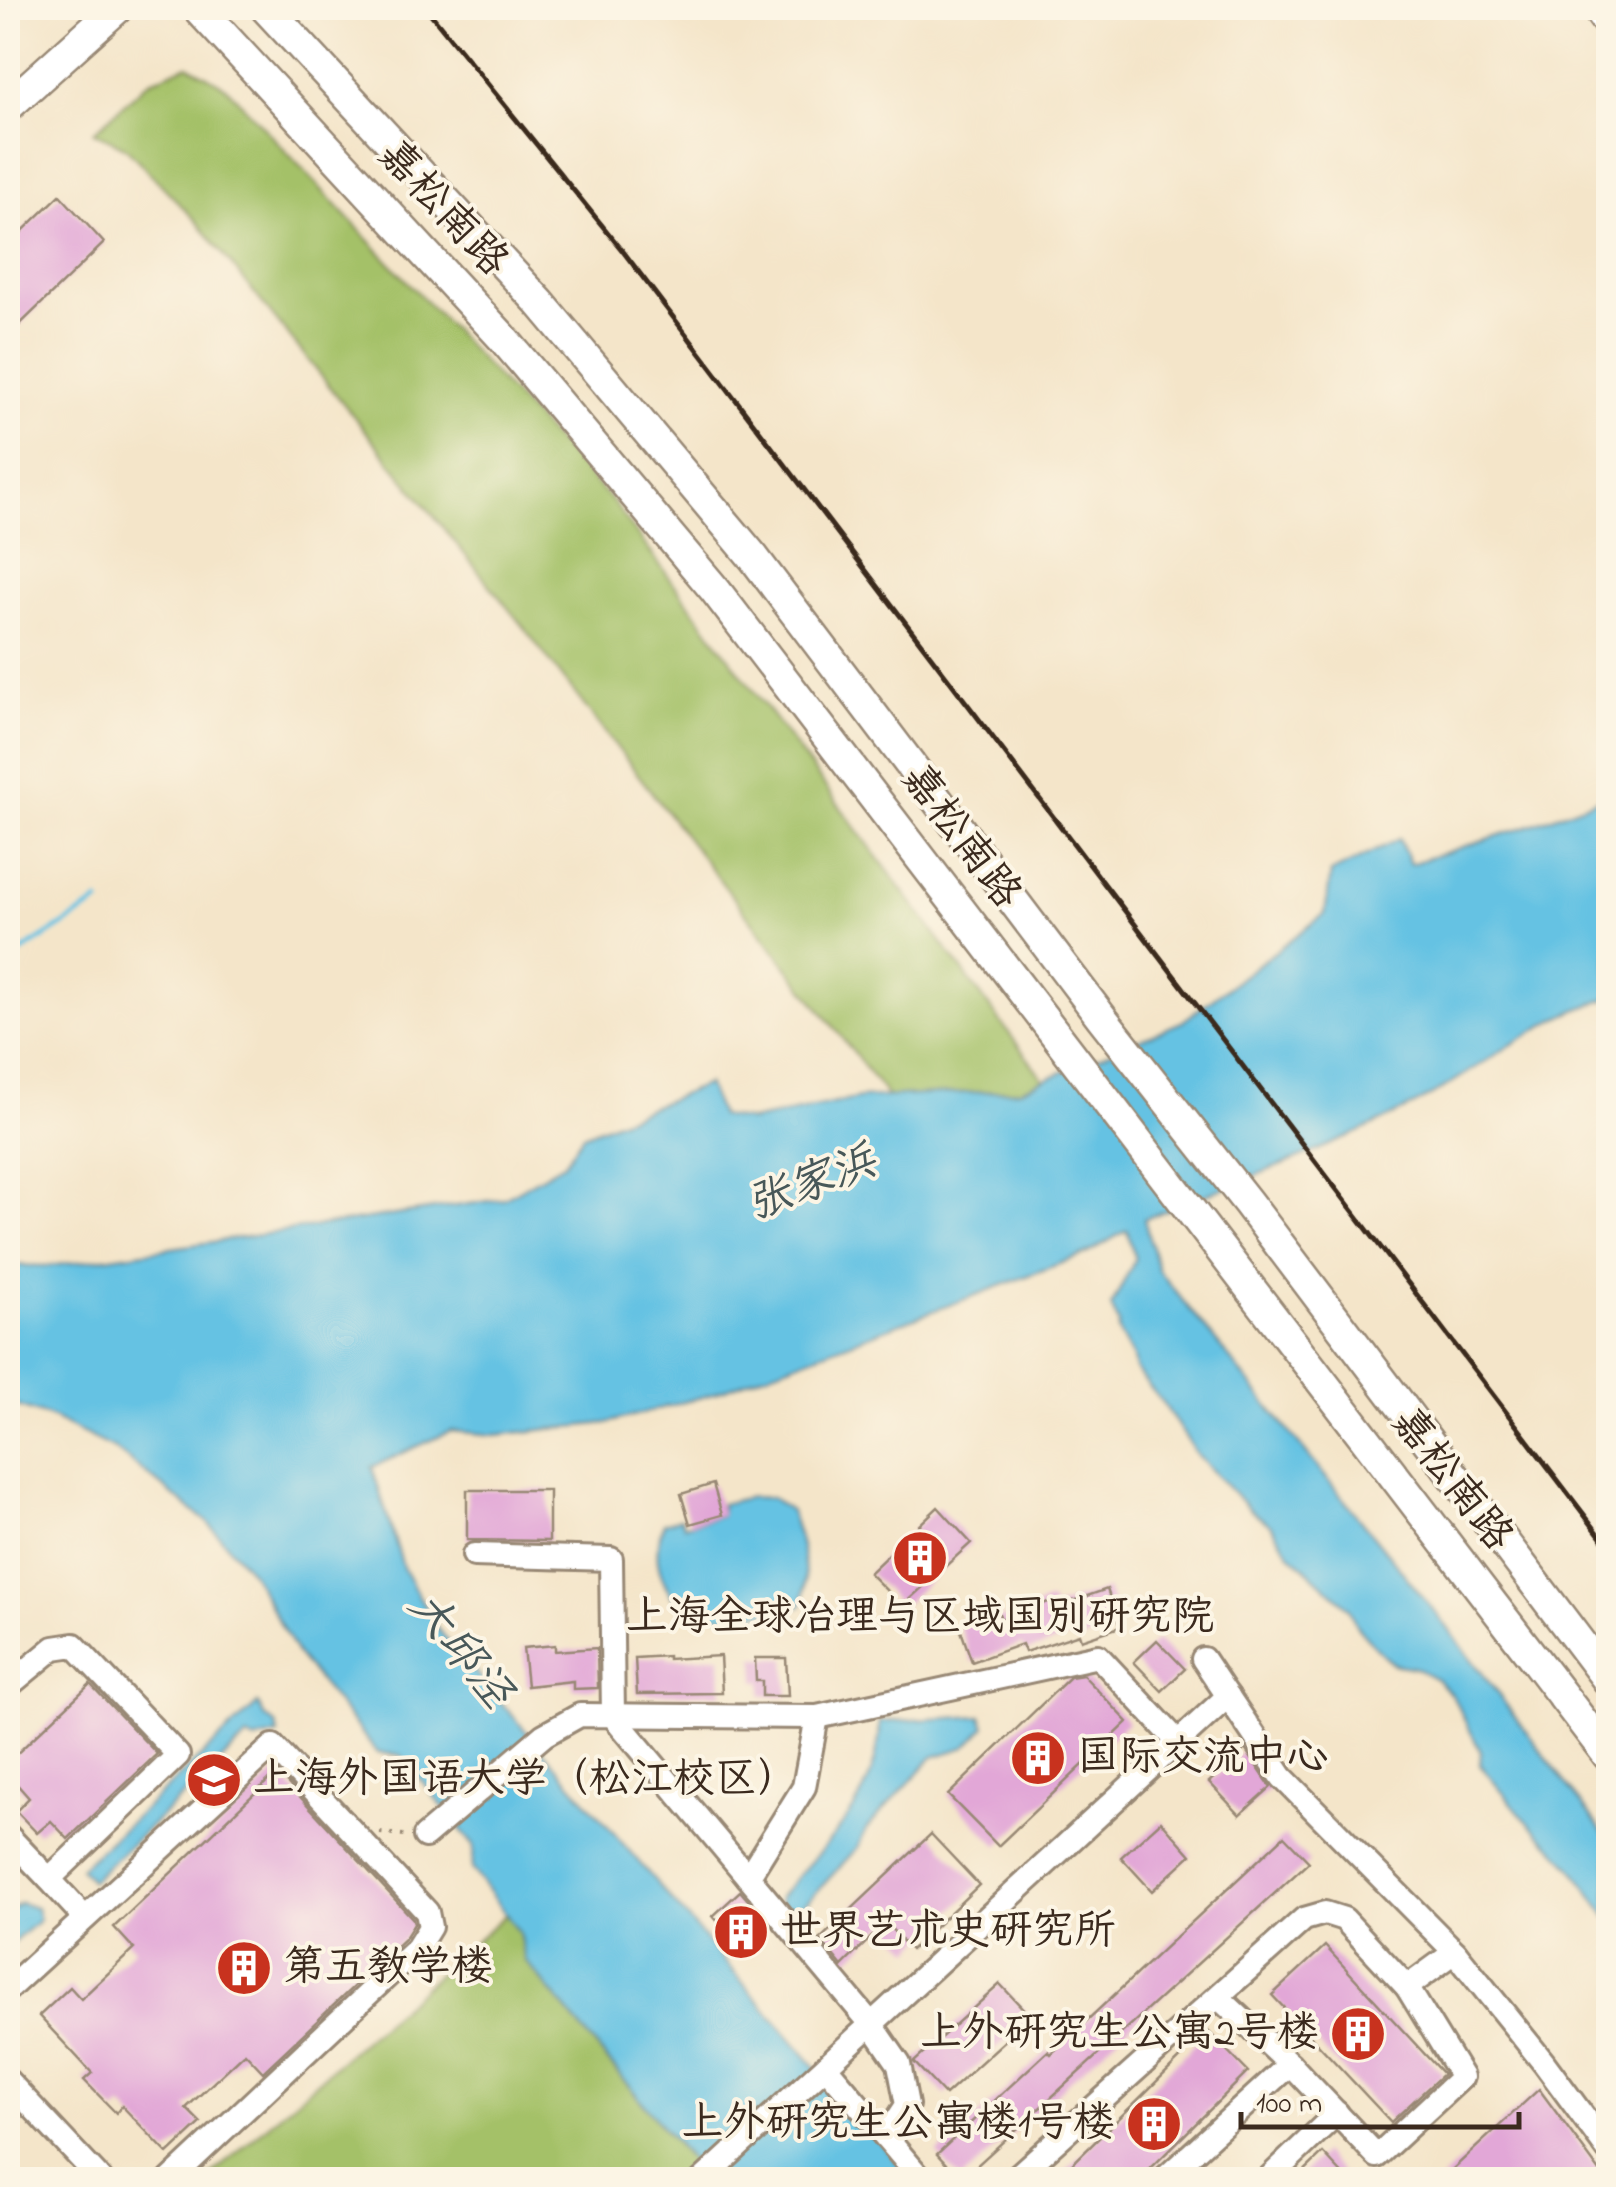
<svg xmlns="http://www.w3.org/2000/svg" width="1616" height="2187" font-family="'Indie Flower','LXGW WenKai TC',sans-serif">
  <rect width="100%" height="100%" fill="#fcf5e5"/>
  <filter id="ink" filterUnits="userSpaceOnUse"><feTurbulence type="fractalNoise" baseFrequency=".01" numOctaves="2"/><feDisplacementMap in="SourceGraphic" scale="20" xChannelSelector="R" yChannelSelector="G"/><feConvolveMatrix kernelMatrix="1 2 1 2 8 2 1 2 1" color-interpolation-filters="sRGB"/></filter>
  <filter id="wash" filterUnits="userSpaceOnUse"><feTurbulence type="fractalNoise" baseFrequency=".0048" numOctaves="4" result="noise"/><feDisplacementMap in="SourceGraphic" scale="40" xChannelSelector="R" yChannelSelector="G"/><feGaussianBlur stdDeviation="2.25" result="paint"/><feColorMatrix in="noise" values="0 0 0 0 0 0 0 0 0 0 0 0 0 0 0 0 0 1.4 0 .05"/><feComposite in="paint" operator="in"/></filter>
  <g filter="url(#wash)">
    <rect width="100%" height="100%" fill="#f4e5c9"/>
    <g fill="#a4c168" stroke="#707643" stroke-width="2.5">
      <path d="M188,65L226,87L613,502L1044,1080L1020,1090L888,1097L525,629L198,223L125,147L94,132L148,82Z"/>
      <path d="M506,1914L519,1932L525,1960L696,2168L683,2180H206Z"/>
    </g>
    <g fill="#65c2e3" stroke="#507680" stroke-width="2.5">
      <path d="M1608,795V999C1534,1019 1475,1074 1407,1109C1322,1152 1232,1184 1144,1219L1158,1270L1447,1627L1608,1839V1918L1572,1867L1524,1818L1480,1765L1481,1752L1452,1695L1436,1679L1415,1668L1393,1664L1376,1648L1356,1625L1349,1608L1290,1554L1272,1526L1250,1510L1197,1455L1165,1406L1135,1369L1133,1358L1118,1331L1119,1324L1111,1306L1135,1260L1127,1230L1088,1253L709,1395L607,1423L495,1435L451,1431L372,1467L404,1570L438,1629L912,2179H706L525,1960L519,1932L472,1869L474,1846L401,1755L378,1753L297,1654L251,1572L207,1522L115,1449L48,1416L8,1403V1265L50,1266L503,1199L563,1164L583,1135L707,1084L720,1116L751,1121L860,1098L1020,1090L1182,1022L1325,914L1331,873L1399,839L1410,864L1537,823Z"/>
      <path d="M750,1497L772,1498L790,1511C801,1540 811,1576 801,1606C767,1611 718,1624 685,1607C674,1602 666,1587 662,1576C655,1559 657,1540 664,1523L681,1518L684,1526L721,1515V1504Z"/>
      <path d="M258,1704L265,1717L276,1724L278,1735L255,1741L247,1737L91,1881L80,1868Z"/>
      <path d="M981,1716L985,1727L966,1747L933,1757L867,1828L858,1847L809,1900L793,1911L782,1910L780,1897C828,1838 878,1804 880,1722Z"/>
      <path d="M20,1903L36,1908L39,1920L8,1947V1912Z"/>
    </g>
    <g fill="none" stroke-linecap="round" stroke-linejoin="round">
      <path stroke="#65c2e3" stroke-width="5" d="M8,956L16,955L99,902"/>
    </g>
    <g id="blocks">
      <g fill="#e2a7d7">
        <path d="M60,195L104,243L8,336V245Z"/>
        <path d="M713,1484L722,1515L690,1524L681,1494Z"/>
        <path d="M467,1490H549V1541L467,1540Z"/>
        <path d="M938,1507L971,1543L902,1606L869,1573Z"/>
        <path d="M1107,1589L1120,1627L1081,1640L1079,1634L1025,1652L1022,1644L972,1662L959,1625L998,1611L1001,1619L1051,1601L1053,1608Z"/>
        <path d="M1157,1640L1185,1669L1162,1691L1134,1662Z"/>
        <path d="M555,1645V1651L597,1648L598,1688L573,1689V1681L527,1686L523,1648Z"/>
        <path d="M668,1656V1659L720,1656L722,1693L637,1694L635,1658Z"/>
        <path d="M755,1658H786L788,1696H762V1681H756Z"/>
        <path d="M1083,1675L1128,1722L998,1846L948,1795L1070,1677Z"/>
        <path d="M90,1684L157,1754L68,1839L51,1821L37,1833L16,1811L29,1798L8,1774V1762Z"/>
        <path d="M1245,1749L1271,1787L1240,1815L1209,1782Z"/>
        <path d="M277,1772L413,1919L414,1924L405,1938L263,2072L245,2053L186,2108L201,2123L168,2154L122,2106L116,2113L84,2080L92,2073L39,2016L70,1987L81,1999L134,1949L114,1927Z"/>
        <path d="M1161,1821L1191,1855L1152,1891L1121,1857Z"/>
        <path d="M931,1834L979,1885L911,1950L886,1923L842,1966L820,1939Z"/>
        <path d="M1284,1836L1309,1862L961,2180L937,2154L1048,2051L1051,2054Z"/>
        <path d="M740,1891L766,1921L740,1947L713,1916Z"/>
        <path d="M1325,1946L1443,2074L1391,2122L1272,1995Z"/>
        <path d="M1000,1984L1031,2017L945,2095L914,2062Z"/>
        <path d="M1208,2031L1248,2072L1139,2180H1056Z"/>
        <path d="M1539,2089L1606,2180H1441Z"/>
        <path d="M1323,2153L1348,2180H1295Z"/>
      </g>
    </g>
  </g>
  <g filter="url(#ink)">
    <use href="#blocks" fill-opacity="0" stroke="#988874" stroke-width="2.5"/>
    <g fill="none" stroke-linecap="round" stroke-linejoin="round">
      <g stroke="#988874" stroke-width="28">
        <g id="minor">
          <path d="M474,1555L611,1559L613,1716L872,2025L899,2064L907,2105L886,2137"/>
          <path d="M1203,1659L1282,1777L1455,1952L1544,2063L1608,2150"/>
          <path d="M8,1686L54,1648L74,1645L178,1755L49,1879L8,1836"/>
          <path d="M1178,1742L1228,1696"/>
          <path d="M425,1836L544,1735L580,1715L817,1717L1098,1656L1178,1742L702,2180"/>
          <path d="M748,1877L804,1787L817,1717"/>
          <path d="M49,1879L85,1918"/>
          <path d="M1407,1987L1455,1952"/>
          <path d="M8,1989L273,1746L427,1912L430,1927L417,1948L170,2180"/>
          <path d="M827,2068L922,2180"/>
          <path d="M8,2081L101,2180"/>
          <path d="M1013,2180L1304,1919L1325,1913L1344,1919L1407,1987L1462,2077L1377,2156L1290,2064L1219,1998"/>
          <path d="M1163,2180L1290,2064"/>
          <path d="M1267,2180L1337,2113"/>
        </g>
      </g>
      <g stroke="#988874" stroke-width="35">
        <g id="major">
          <path d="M198,8L502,337L715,590L1608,1755"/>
          <path d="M266,8L540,303L754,558L1102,1018L1248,1203L1608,1680"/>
          <path d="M1597,8L1608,23"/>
          <path d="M8,106L117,8"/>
        </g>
      </g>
      <path stroke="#988874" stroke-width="4" stroke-dasharray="2.5 8" stroke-linecap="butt" d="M380,1833L405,1835"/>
      <use href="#minor" stroke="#fff" stroke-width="22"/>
      <use href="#major" stroke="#fff" stroke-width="30"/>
      <path stroke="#3b2a1e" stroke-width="5" d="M426,8L622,250L1608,1546"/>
    </g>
  </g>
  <defs>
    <g id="building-disc" transform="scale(2.875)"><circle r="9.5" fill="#c8321e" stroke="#fcf5e5"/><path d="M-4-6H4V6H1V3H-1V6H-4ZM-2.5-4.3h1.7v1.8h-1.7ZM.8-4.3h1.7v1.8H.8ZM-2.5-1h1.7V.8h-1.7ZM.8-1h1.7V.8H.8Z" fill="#fff"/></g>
    <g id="university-disc" transform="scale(2.875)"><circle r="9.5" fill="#c8321e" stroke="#fcf5e5"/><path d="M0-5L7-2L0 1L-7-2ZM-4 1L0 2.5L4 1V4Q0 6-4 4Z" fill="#fff"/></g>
  </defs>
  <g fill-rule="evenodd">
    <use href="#building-disc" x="920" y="1558"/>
    <use href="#building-disc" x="1038" y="1758"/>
    <use href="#university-disc" x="214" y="1780"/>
    <use href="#building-disc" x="741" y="1932"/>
    <use href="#building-disc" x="244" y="1968"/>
    <use href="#building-disc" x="1358" y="2034"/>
    <use href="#building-disc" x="1154" y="2124"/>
  </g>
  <g text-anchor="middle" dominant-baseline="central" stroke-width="8" stroke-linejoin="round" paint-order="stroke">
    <g font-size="42" fill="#3b2a1e" stroke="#fcf5e5">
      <text transform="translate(442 209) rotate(47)">嘉松南路</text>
      <text transform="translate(960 837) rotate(53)">嘉松南路</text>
      <text transform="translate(1451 1480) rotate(52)">嘉松南路</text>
    </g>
    <g font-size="42" fill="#3b2a1e" stroke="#fcf5e5" text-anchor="start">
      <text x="920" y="1618" text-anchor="middle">上海全球冶理与区域国别研究院</text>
      <text x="1077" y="1758">国际交流中心</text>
      <text x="253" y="1780">上海外国语大学（松江校区）</text>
      <text x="780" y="1932">世界艺术史研究所</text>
      <text x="283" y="1968">第五教学楼</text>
      <text x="1319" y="2034" text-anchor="end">上外研究生公寓2号楼</text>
      <text x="1115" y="2124" text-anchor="end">上外研究生公寓楼1号楼</text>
    </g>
    <g font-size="45" font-style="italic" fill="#485859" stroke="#fcf5e5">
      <text transform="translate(812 1185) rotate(-21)">张家浜</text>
      <text transform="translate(459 1651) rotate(51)">大邱泾</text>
    </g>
  </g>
  <rect width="1616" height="2187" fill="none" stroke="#fcf5e5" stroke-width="40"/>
  <path d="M1241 2112v15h278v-15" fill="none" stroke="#3b2a1e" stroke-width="5"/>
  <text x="1256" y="2112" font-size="30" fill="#3b2a1e" stroke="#fcf5e5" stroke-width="8" paint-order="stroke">100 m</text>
</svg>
